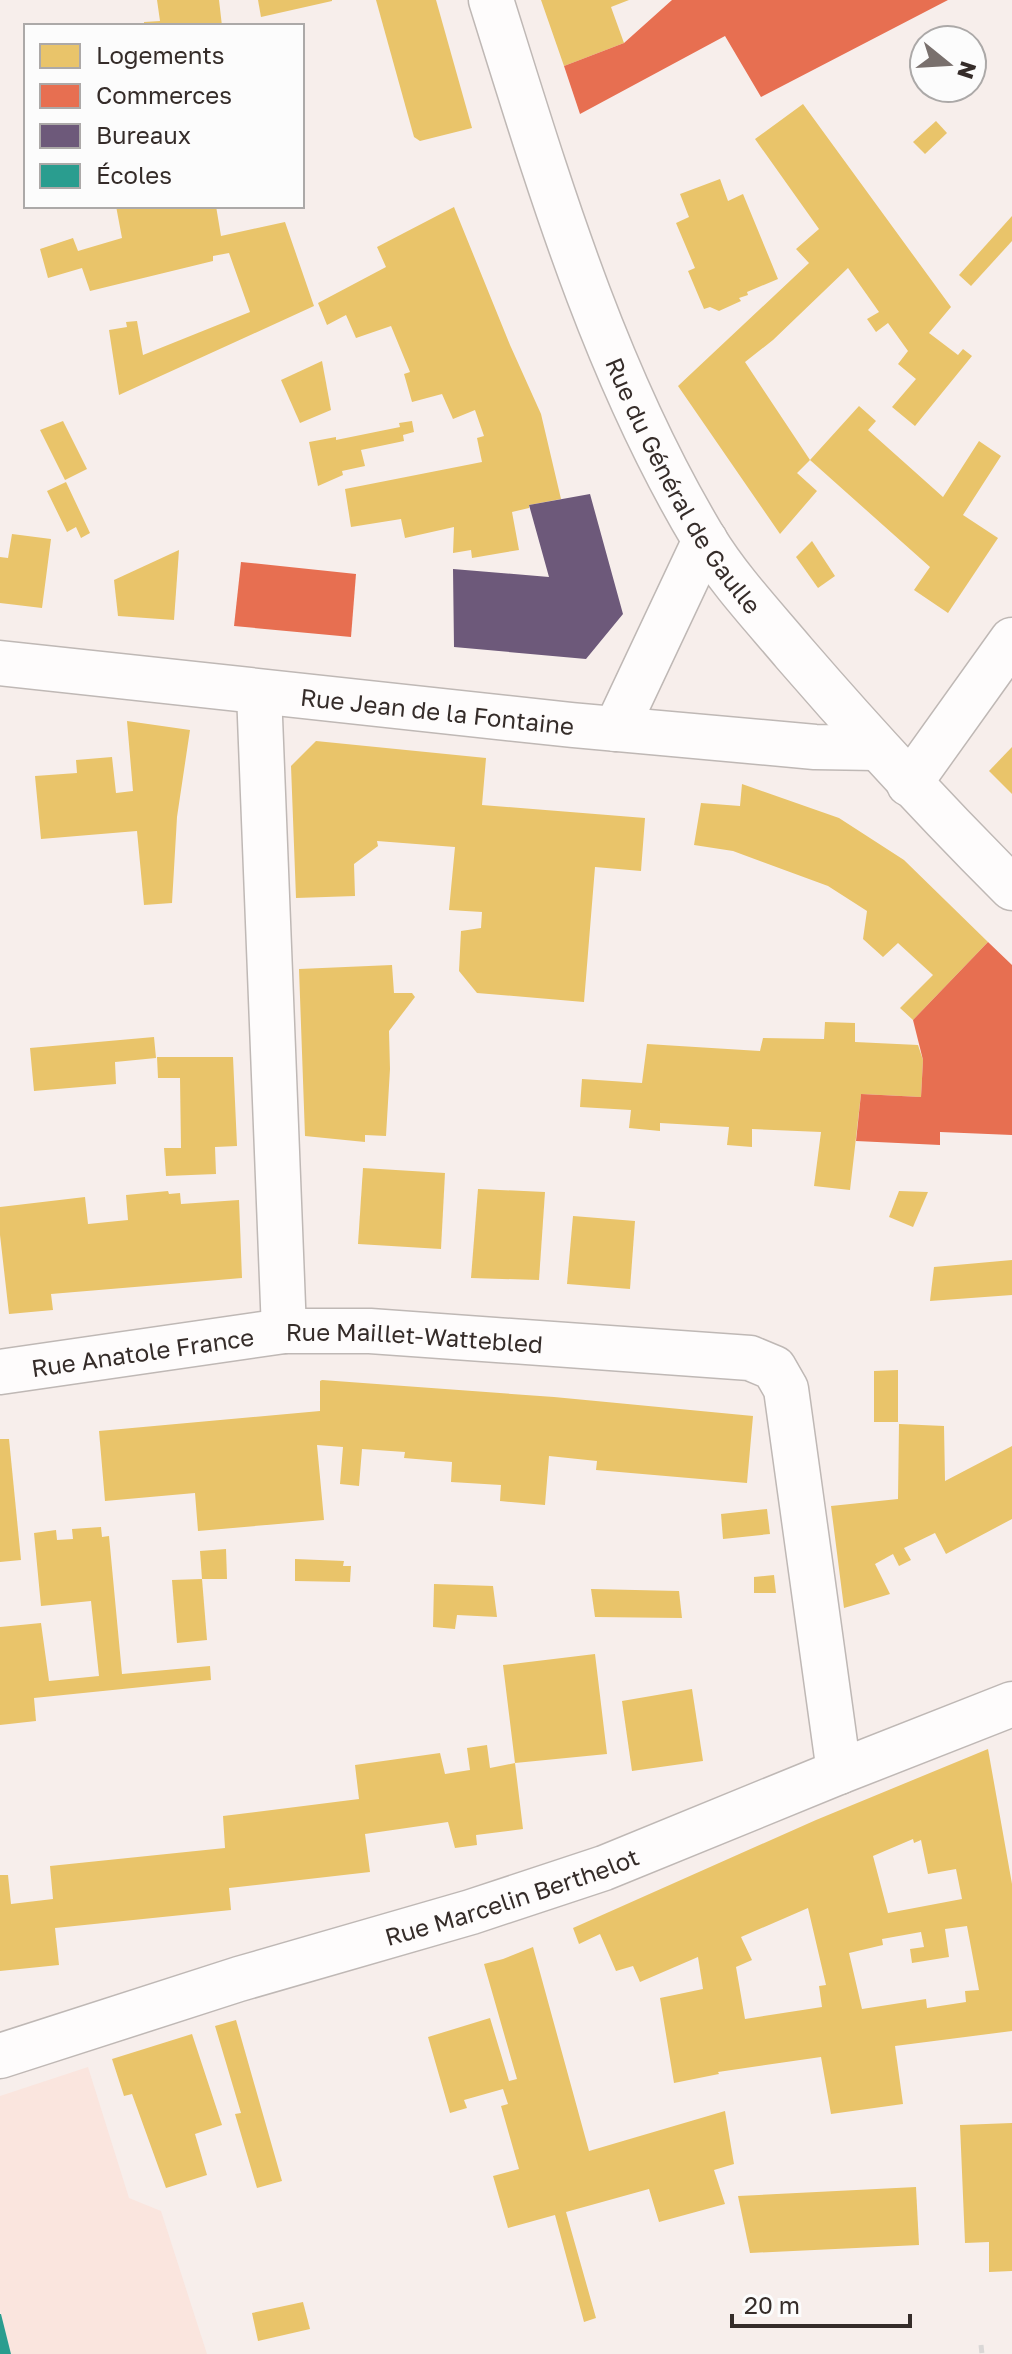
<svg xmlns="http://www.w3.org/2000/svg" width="1012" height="2354" font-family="'Golos Text',sans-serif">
  <rect width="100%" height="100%" fill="#f7eeeb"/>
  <path fill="#fae5de" d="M88,2067L129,2198L161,2211L207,2354H11L0,2310V2096Z"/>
  <g fill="#e9c46a" fill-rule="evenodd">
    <path d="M157,0H219L222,26H144V22L160,21Z"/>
    <path d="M258,0H332V1L261,17Z"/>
    <path d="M376,0H436L472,128L420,141L414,137Z"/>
    <path d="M541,0H629L611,7L624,43L564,66Z"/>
    <path d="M803,104L951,307L929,333L958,355L963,349L972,356L915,426L892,407L916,379L898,364L908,351L888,323L876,332L867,319L879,312L848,268L773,340L745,362L810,460L859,406L876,421L868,430L943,497L979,441L1001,456L963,515L998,538L948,613L914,590L930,567L810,460L797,473L817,491L780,534L678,386L809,263L796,249L819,229L755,139Z"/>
    <path d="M936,121L947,133L925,154L913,142Z"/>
    <path d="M720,179L728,201L743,194L778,279L747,292L748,295L739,298L741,301L719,311L710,307L704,309L688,271L695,268L676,223L689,217L680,194Z"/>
    <path d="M116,206H216L221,236L285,222L314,306L119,395L109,330L127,327L126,322L137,321L143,355L250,312L229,253L213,256V261L90,291L82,268L48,278L40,249L73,238L78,251L122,238Z"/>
    <path d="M454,207L510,345L541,414L561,499L529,505V508L512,512L519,550L472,558L471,550L453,553L454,527L405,538L401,519L351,527L345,489L482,462L477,438L484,436L475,410L453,419L442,394L412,402L404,374L410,372L391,326L356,338L346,315L327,325L318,303L386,267L377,247Z"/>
    <path d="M1012,216V241L971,286L959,275Z"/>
    <path d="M322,361L331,410L300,423L281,380Z"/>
    <path d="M63,421L87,469L65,480L40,430Z"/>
    <path d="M412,421L414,432L403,435L404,441L361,450L365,466L342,471L343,475L318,486L309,442L336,437V440L400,427L399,423Z"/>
    <path d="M66,482L90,533L81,538L76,527L67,532L47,491Z"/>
    <path d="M12,534L51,539L42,608L0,603V557L8,558Z"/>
    <path d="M812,541L835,576L818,588L796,557Z"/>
    <path d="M179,550L174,620L118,616L114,580Z"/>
    <path d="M127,721L190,730L177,817L172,903L144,905L137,831L41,839L35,776L77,773L76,760L112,757L116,793L133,791Z"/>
    <path d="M316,741L486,758L482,805L645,818L641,871L595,867L584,1002L477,993L459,971L461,931L481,928L482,912L449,910L455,847L377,841L378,846L354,864L355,896L296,898L291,766Z"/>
    <path d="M1012,747V794L989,771Z"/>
    <path d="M742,784L839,818L904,860L988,942L913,1020L900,1008L933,975L898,943L883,957L863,939L867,911L828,886L733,851L694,845L701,803L740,806Z"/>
    <path d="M392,965L394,993H412L415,997L389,1031L390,1069L386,1136L365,1135V1142L305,1136L299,969Z"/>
    <path d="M825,1022L855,1023V1042L918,1045L923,1060L921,1097L861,1094L850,1190L814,1186L821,1132L752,1129V1147L727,1145L729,1127L660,1123V1131L629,1128L631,1110L580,1107L582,1079L642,1083L647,1044L760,1051L763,1038L824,1039Z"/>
    <path d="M154,1037L156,1058L115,1062L116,1084L34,1091L30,1048Z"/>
    <path d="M157,1057H233L237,1146L215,1147L216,1174L166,1176L164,1148H181L180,1078H158Z"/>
    <path d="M363,1168L445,1173L441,1249L358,1244Z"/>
    <path d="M478,1189L545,1192L539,1280L471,1278Z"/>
    <path d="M168,1191L169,1194L180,1193L181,1204L239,1200L242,1278L51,1294L53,1310L9,1314L0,1235V1207L85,1197L88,1224L128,1220L126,1195Z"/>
    <path d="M899,1191L928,1192L913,1227L889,1217Z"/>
    <path d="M573,1216L635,1221L630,1289L567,1284Z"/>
    <path d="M1012,1260V1295L930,1301L934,1267Z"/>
    <path d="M898,1370V1422H874V1371Z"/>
    <path d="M322,1380L554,1397L753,1416L747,1483L596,1470L597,1461L549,1456L545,1505L500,1501L501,1485L451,1482L452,1462L404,1458L405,1452L362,1449L359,1486L340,1484L343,1447L317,1445L324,1520L198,1531L195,1493L105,1501L99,1431L320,1411V1381Z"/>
    <path d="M899,1424L944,1426L945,1481L1012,1446V1519L946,1554L935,1533L904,1548L911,1560L899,1566L893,1554L875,1564L890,1594L844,1608L831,1506L898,1499Z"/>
    <path d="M0,1439H9L21,1560L0,1562Z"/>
    <path d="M767,1509L770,1534L723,1539L721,1514Z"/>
    <path d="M101,1527L102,1537L109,1536L122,1674L210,1666L211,1680L34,1698L36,1721L0,1725V1627L41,1623L49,1681L99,1676L91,1601L41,1606L34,1533L56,1530L57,1540L73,1539L72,1529Z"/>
    <path d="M226,1549L227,1579H202L200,1551Z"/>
    <path d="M295,1559L344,1561L343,1566H351L350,1582L295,1581Z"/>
    <path d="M774,1575L776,1593H754V1577Z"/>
    <path d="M202,1579L207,1640L177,1643L172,1580Z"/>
    <path d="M434,1584L493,1586L497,1617L457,1615L455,1629L433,1627Z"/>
    <path d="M591,1589L679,1591L682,1618L595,1617Z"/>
    <path d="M595,1654L607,1754L515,1763L523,1829L476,1835L477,1845L455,1848L448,1822L365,1834L370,1872L229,1888L231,1910L55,1928L59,1965L0,1971V1875H8L11,1904L53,1899L50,1866L225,1848L223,1816L359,1799L355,1765L440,1753L445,1774L470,1770L467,1748L487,1745L490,1768L515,1763L503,1665Z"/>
    <path d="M692,1689L703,1761L632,1771L622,1701Z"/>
    <path d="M988,1749L1012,1884V2031L895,2046L903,2104L831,2114L821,2057L718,2072L719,2074L674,2083L660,1998L703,1989L698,1957L640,1982L633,1966L616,1971L600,1934L579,1944L573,1928L816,1820ZM913,1839L914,1843L921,1840L928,1874L956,1869L962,1899L888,1913L873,1856ZM808,1908L826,1985L819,1986L822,2007L745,2019L736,1967L752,1960L741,1937ZM967,1926L979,1990L965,1991L966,2002L927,2008L926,1999L862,2009L849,1953L883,1945L882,1939L921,1932L924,1947L910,1949L912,1963L949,1957L945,1929Z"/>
    <path d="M533,1947L589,2151L725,2111L734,2164L714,2170L725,2204L659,2222L649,2189L566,2212L596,2318L584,2322L555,2215L508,2228L493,2176L519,2169L501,2106L508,2104L503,2089L464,2100L467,2108L450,2113L428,2037L490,2018L509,2081L517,2079L484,1964L503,1959Z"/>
    <path d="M236,2020L282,2181L257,2188L235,2114L241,2113L215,2026Z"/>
    <path d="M192,2034L222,2125L195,2134L207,2175L166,2188L132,2094L124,2096L112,2059Z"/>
    <path d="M1012,2123V2271L989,2272V2242L965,2243L960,2125Z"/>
    <path d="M916,2187L919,2245L750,2253L738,2196Z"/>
    <path d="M303,2302L310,2329L258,2341L252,2313Z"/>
  </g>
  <g fill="#e76f51">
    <path d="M672,0H948L761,97L725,36L580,114L564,66L624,43Z"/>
    <path d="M241,562L356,574L351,637L234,626Z"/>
    <path d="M988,942L1012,965V1135L940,1132V1145L856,1141L861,1094L921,1097L923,1060L913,1020Z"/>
  </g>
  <path fill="#6d597a" d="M590,494L623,614L586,659L454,647L453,569L549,577L529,505Z"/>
  <path fill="#2a9d8f" d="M0,2314H1L11,2354H0Z"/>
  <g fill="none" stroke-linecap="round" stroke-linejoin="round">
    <g stroke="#bfb8b5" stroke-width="47">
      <g id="minor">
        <path id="s1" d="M491,0C549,185 604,372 704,539C729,580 763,616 794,653C864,734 936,812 1012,888"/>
        <path id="s2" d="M0,663L572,725L815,747L877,748"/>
        <path id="s3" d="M259,692L284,1331H370L750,1358L774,1368L786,1389L839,1772"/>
        <path d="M616,729L705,540"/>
        <path d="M909,784L1012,640"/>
        <path id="s4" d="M0,1372L284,1331"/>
        <path id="s5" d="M0,2056L239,1979L471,1912L604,1868L839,1772L1012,1704"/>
      </g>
    </g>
    <path stroke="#dad7d6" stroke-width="5" stroke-dasharray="8 4" stroke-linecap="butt" d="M981,2345L982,2354"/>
    <use href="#minor" stroke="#fefcfc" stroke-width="44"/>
  </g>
  <g text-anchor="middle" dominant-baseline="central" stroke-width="8" stroke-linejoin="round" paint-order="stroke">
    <g font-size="24" fill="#352c29" stroke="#fcfcfc">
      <text stroke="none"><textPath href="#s1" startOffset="524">Rue du Général de Gaulle</textPath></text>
      <text stroke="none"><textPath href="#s2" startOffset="440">Rue Jean de la Fontaine</textPath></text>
      <text stroke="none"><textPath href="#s3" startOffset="770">Rue Maillet-Wattebled</textPath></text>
      <text stroke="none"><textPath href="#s4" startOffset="144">Rue Anatole France</textPath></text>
      <text stroke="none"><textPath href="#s5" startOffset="536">Rue Marcelin Berthelot</textPath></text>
    </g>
  </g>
  <rect x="24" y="24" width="280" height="184" fill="#fcfcfc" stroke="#aca9a8" stroke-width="2"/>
  <rect x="40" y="44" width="40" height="24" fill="#e9c46a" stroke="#aca9a8" stroke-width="2"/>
  <text x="96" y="64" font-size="24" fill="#352c29">Logements</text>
  <rect x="40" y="84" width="40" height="24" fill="#e76f51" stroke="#aca9a8" stroke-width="2"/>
  <text x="96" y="104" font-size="24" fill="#352c29">Commerces</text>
  <rect x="40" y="124" width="40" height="24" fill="#6d597a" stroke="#aca9a8" stroke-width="2"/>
  <text x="96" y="144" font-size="24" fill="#352c29">Bureaux</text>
  <rect x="40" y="164" width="40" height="24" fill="#2a9d8f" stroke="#aca9a8" stroke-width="2"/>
  <text x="96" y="184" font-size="24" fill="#352c29">Écoles</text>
  <g transform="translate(948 64) rotate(108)"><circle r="38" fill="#fcfcfc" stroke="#aca9a8" stroke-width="2"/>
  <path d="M0-6L14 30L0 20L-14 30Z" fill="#79706d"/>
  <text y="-12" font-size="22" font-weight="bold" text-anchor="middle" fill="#352c29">N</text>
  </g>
  <path d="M732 2314v12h178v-12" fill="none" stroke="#352c29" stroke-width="4"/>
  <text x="744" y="2314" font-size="24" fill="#352c29" stroke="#fcfcfc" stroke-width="6" paint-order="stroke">20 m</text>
</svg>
